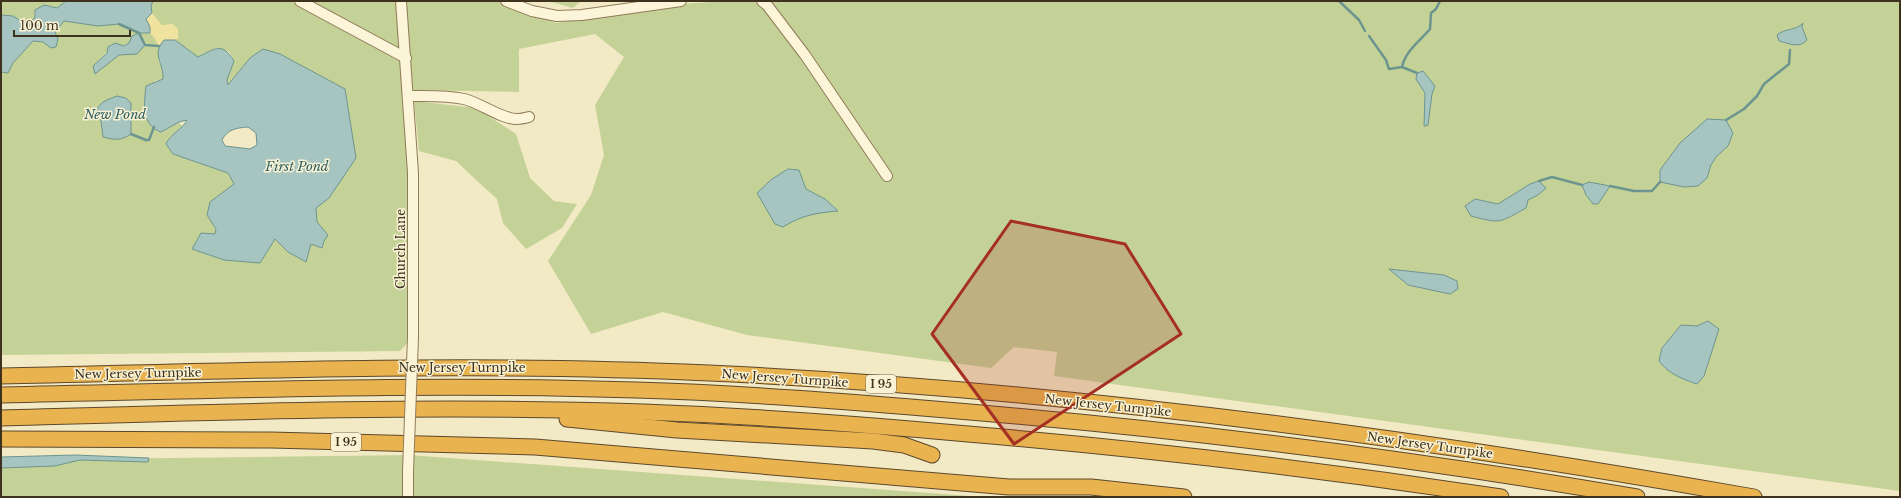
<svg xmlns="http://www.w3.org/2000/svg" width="1901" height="498" font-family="'Libre Baskerville',serif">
  <rect width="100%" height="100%" fill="#f2e9c5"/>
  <g fill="#c5d297" fill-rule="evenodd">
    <path d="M1,1H66V2L57,8L35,10L36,18L26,24L13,16L1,15Z"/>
    <path d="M153,1H401L406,58L413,337L400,351L1,355V72L8,73L13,63L33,41L43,42L51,48L58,39L55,32L64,21L98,26L119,24L139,33L150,27L146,19ZM174,40L198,57L216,48L229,52L234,61L227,80L228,85L250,58L280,54L345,89L224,260L215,234L216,229L207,215L234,184L228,173L173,154L168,139L183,127L179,122L161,132L155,81L163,79V72L158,59ZM115,43L123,46L129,43L137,54L119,55L93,66ZM131,103V115L103,137L101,121Z"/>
    <path d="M405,1H499L556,23L681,4L726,1H1900V491L1054,376L1057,352L1014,347L991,368L747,335L663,312L591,334L548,261L591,195L604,155L595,105L624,57L595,34L519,49V92L413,90Z"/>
    <path d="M548,1H581L573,8Z"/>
    <path d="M414,101L476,108L516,134L530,178L554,201L577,204L562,228L526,249L503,223L497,199L474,178L456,161L419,151Z"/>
    <path d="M409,455L970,496L984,497H408V484H403L402,497H1V460Z"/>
  </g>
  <path fill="#f0e3a0" d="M152,13L162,25L173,24L178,29V38L175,40H164L159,46L154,37L150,33V27L146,19L147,16Z"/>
  <g fill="#a7c5c0" stroke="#6c958f" fill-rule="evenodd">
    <path d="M66,1H153L151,6L152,13L146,19L150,27V33H140L145,45L137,54L119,55L95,74L93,66L107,53L108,47L115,43L124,46L129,43L132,36L139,33L119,24L98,26L64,21L55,32L58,39L56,47L51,48L43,42L33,41L13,63L8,73L1,72V15L13,16L26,24L35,18V10L44,5L57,8Z"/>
    <path d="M1803,23L1802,27L1807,40C1799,49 1788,43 1779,41L1777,35C1785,28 1796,31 1803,23Z"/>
    <path d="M164,40H175L198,57C216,48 222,42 234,61L227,80L228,85L250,58L263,49L280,54L345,89L356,158L329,198L316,208L317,222L328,235L324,241L322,248L311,244L306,262L288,252L275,239L260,263L224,260L192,249L201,233L215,234L216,229L207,215L210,202L234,184L228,173L173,154L166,144C170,134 182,130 187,120L179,122L161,132C141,125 144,103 146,86L163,79C164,63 151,55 164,40ZM248,127L256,133L257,145L250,149L225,146L222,140C228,129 236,128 248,127Z"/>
    <path d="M1423,71L1435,86L1432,94L1428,125L1424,126L1425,93L1416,79L1417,73Z"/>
    <path d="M117,96L126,98L131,103V134C121,141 114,140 103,137L101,121L96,112C100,101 107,100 117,96Z"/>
    <path d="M1707,119L1726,120L1733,133L1728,146L1716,157L1711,165L1707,178L1698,186L1684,187L1660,182V170L1680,143Z"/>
    <path d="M788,169L799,170L806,189L825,199L838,211C816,213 802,215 783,227L775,224L757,193L772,179Z"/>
    <path d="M1539,181L1546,188L1538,195L1528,200L1526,208C1499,223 1501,224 1471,216L1465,206L1475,199L1498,204L1530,184Z"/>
    <path d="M1589,182L1610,186L1598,204H1593L1586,195L1582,185Z"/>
    <path d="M1389,269L1444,275L1457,281L1458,289L1450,294L1408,285Z"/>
    <path d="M1708,321L1719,329L1704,376L1697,384C1682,379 1669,374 1659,361L1662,348L1681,325L1697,326Z"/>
    <path d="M75,455L149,458L148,462L80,460L55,466L1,468V457Z"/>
  </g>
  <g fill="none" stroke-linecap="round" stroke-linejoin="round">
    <g stroke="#6c958f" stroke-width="2.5">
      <path d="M1339,1L1359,20L1365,31"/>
      <path d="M119,24L139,33L145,45L159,46"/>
      <path d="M1369,36L1386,60L1389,69L1402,67"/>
      <path d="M1417,73L1402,67C1406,50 1419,42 1430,29L1431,13L1436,9L1440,1"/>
      <path d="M1726,120L1744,109L1757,96L1764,84L1789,64L1790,50"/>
      <path d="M131,134L146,140H149L154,127"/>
      <path d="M1539,181L1552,177L1582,185"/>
      <path d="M1610,186L1634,191H1652L1660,182"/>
    </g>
    <g stroke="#907b59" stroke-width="12">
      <g id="minor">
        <path d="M300,1L406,58"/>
        <path d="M401,1L413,173V337"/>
        <path d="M506,1L532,11L557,16L582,15L681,1"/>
        <path d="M762,1L767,5L805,55L887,176"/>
        <path d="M408,96C427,96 446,95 464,99C481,103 501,119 517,119C521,119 525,118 529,117"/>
        <path d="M408,497V471"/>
      </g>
    </g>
    <g stroke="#5d482d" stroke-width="17">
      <g id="highway">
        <path d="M1,376C237,371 473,362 709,373C1058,389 1410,436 1754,497"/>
        <path d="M1,395C213,391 425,383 636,390C744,393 851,402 958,411C1185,430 1412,458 1637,497"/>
        <path d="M1,418C215,412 429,405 644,412C752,416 860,424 968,434C1146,449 1324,470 1501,497"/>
        <path d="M567,419L677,430L873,441L904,445L932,455"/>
        <path d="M1,439L271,440L535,447L1009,487H1091L1184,497"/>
      </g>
    </g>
    <use href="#minor" stroke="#fcf5da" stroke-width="10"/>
    <use href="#highway" stroke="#e9b44f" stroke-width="15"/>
    <g stroke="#907b59" stroke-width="12" stroke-linecap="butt">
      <path id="minor-bridge" d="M408,471L413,337"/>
    </g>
    <use href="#minor-bridge" stroke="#fcf5da" stroke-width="10"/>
  </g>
  <path fill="#a52f22" fill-opacity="0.2" stroke="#a52f22" stroke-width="3" stroke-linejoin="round" d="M1011,221L1125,244L1181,334L1014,444L932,334Z"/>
  <g text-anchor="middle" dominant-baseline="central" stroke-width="3" stroke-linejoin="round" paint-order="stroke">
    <g fill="#f9f2d5" stroke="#766b55" stroke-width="1">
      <rect x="866" y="375" width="30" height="18" rx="3"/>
      <rect x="331" y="433" width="30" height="18" rx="3"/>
    </g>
    <g font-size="11" font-weight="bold" fill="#3e311e">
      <text x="881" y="384">I 95</text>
      <text x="346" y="442">I 95</text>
    </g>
    <g font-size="12" fill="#3e311e" stroke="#f9f2d5">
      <text transform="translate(400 249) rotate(-90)">Church Lane</text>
      <text x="462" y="367">New Jersey Turnpike</text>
      <text transform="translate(138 373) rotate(-1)">New Jersey Turnpike</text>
      <text transform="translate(785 378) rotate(4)">New Jersey Turnpike</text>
      <text transform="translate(1108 405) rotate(6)">New Jersey Turnpike</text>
      <text transform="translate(1430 445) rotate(8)">New Jersey Turnpike</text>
    </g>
    <g font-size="13" font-style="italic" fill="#2c5e60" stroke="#f9f2d5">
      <text x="115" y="114">New Pond</text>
      <text x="297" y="166">First Pond</text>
    </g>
  </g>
  <rect width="1901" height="498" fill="none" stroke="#3e311e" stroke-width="4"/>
  <path d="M14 30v6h116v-6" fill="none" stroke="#3e311e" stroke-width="2"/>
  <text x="20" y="30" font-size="12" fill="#3e311e" stroke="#f9f2d5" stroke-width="3" paint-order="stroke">100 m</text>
</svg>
